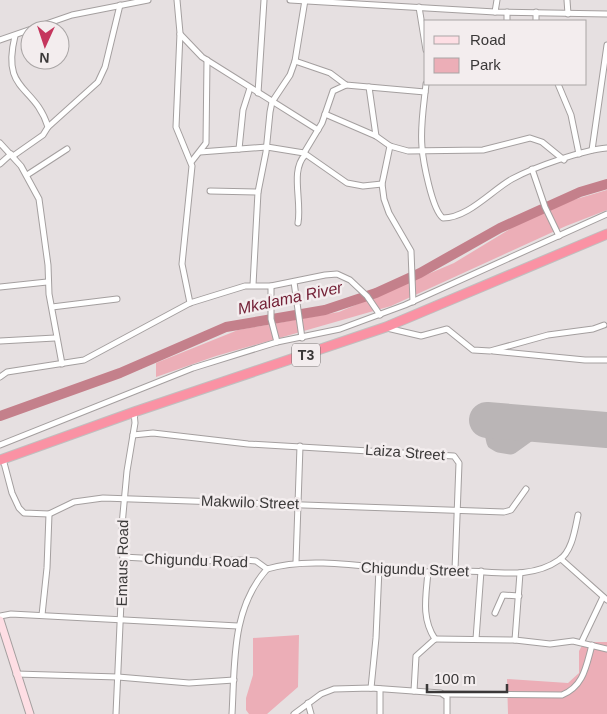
<svg xmlns="http://www.w3.org/2000/svg" width="607" height="714" font-family="Arial,sans-serif">
  <rect width="100%" height="100%" fill="#e6e0e1"/>
  <g fill="#ecaeb7">
    <path d="M607,190V210L566,226L391,306L216,356L156,377V363L238,330L339,312L454,263L523,221L573,200Z"/>
    <path d="M299,635L298,687L267,714H249L246,710V698L253,675V638Z"/>
    <path d="M584,642H607V714H508L507,679L568,683L579,673V651Z"/>
  </g>
  <g fill="none" stroke-linecap="round" stroke-linejoin="round">
    <path stroke="#c4808b" stroke-width="10" d="M0,416L120,373L226,327L325,310L376,293L420,273L500,228L580,192L607,184"/>
    <path stroke="#bab5b6" stroke-width="15" d="M489,420L494,442L499,445L511,447L543,424"/>
    <path stroke="#bab5b6" stroke-width="36" d="M487,420L607,430"/>
    <g stroke="#a49f9f" stroke-width="7">
      <g id="street">
        <path d="M177,0L180,33L176,127L192,166L182,264L190,303"/>
        <path d="M290,0L495,12L607,14"/>
        <path d="M567,0L568,14"/>
        <path d="M419,7L426,50"/>
        <path d="M495,12L497,0"/>
        <path d="M507,12V21"/>
        <path d="M536,12V21"/>
        <path d="M180,34L202,57L318,130"/>
        <path d="M0,40L72,15L148,0"/>
        <path d="M295,61L330,73L346,85L425,92"/>
        <path d="M426,84C424,104 420,126 422,147C423,161 432,210 443,218C468,218 491,191 512,179C534,167 583,150 607,148"/>
        <path d="M558,84L571,115L579,154"/>
        <path d="M369,87L376,136"/>
        <path d="M258,93L264,0"/>
        <path d="M325,114L376,136L390,146L408,151L483,150L530,138L542,142L564,160"/>
        <path d="M48,127L98,82L105,67L120,5"/>
        <path d="M0,143L21,166L39,199L48,265L49,294L62,364"/>
        <path d="M390,146L382,184L384,199L389,213L411,251L413,302"/>
        <path d="M239,149L243,110L250,88"/>
        <path d="M592,150L607,45"/>
        <path d="M200,152L267,147L304,153L322,123L333,91L346,85"/>
        <path d="M304,153L347,183L363,186L382,184"/>
        <path d="M13,156L43,135L48,127C35,84 1,93 15,36"/>
        <path d="M192,161L206,143L207,60"/>
        <path d="M0,164L11,154"/>
        <path d="M532,169L545,207L559,236"/>
        <path d="M27,175L67,149"/>
        <path d="M210,191L258,192"/>
        <path d="M298,223C302,200 290,171 305,155"/>
        <path d="M294,282L302,338"/>
        <path d="M253,285L258,192L266,152L270,112L272,102L290,75L295,61L305,0"/>
        <path d="M271,286V319L277,342"/>
        <path d="M0,287L47,282"/>
        <path d="M52,307L117,299"/>
        <path d="M387,328L421,336L447,329L473,350L490,351L548,335L593,329L604,325"/>
        <path d="M0,341L55,338"/>
        <path d="M493,351L585,360H607"/>
        <path d="M0,377L7,372L84,360L190,303L245,286H271L325,275L337,274L350,280L367,296L380,315"/>
        <path d="M133,435L153,433L248,444L454,456L459,463L455,570"/>
        <path d="M0,445L193,368L277,342L340,329L405,305L607,214"/>
        <path d="M3,459L12,493L19,508L24,513L49,514L74,502L103,498L504,512L511,510L526,489"/>
        <path d="M123,557L195,561L245,560L256,561L267,569"/>
        <path d="M561,559L607,600"/>
        <path d="M296,562L300,446"/>
        <path d="M267,569C312,555 377,569 425,572C439,573 453,570 467,571C498,572 532,579 559,560C572,552 575,529 578,515"/>
        <path d="M428,572C426,596 421,618 435,639"/>
        <path d="M495,613L503,595L519,596"/>
        <path d="M42,615L47,568L49,514"/>
        <path d="M0,616L11,614L238,626"/>
        <path d="M435,639L515,640L550,644L573,641L607,649"/>
        <path d="M476,639L481,571"/>
        <path d="M515,640L520,573"/>
        <path d="M582,641L603,597"/>
        <path d="M16,674L118,677L189,683L234,680"/>
        <path d="M371,688L376,638L379,568"/>
        <path d="M380,689V714"/>
        <path d="M414,691L416,656L435,639"/>
        <path d="M445,694L562,695C584,686 586,666 592,645"/>
        <path d="M308,703L311,714"/>
        <path d="M116,714L123,557L122,525L127,471L135,423L134,412"/>
        <path d="M232,714C235,664 231,609 267,569"/>
        <path d="M294,714L321,694L334,689L371,688L441,693L447,697V714"/>
      </g>
    </g>
    <g stroke="#a49f9f" stroke-width="9">
      <path id="secondary" d="M0,620L30,714"/>
    </g>
    <g stroke="#c0bfbf" stroke-width="11">
      <path id="highway" d="M0,460L134,412L386,327L607,234"/>
    </g>
    <use href="#street" stroke="#fff" stroke-width="5"/>
    <use href="#secondary" stroke="#fedee4" stroke-width="7"/>
    <use href="#highway" stroke="#fa92a4" stroke-width="9"/>
  </g>
  <g text-anchor="middle" dominant-baseline="central" stroke-width="5" stroke-linejoin="round" paint-order="stroke">
    <rect fill="#f3edee" stroke="#726e6f" stroke-width="1" x="292" y="343.5" width="28" height="23" rx="4"/>
    <g font-size="14" font-weight="bold" fill="#3a3838">
      <text x="306" y="355">T3</text>
    </g>
    <g font-size="15" fill="#3a3838" stroke="#f3edee">
      <text transform="translate(405 452) rotate(4)">Laiza Street</text>
      <text transform="translate(250 502) rotate(2)">Makwilo Street</text>
      <text transform="translate(196 560) rotate(2)">Chigundu Road</text>
      <text transform="translate(122 563) rotate(-89)">Emaus Road</text>
      <text transform="translate(415 569) rotate(2)">Chigundu Street</text>
    </g>
    <g font-size="16" font-style="italic" fill="#742137" stroke="#f3edee">
      <text transform="translate(290 298) rotate(-12)">Mkalama River</text>
    </g>
  </g>
  <rect x="424" y="20" width="162" height="65" fill="#f3edee" stroke="#a9a5a5"/>
  <rect x="434" y="36" width="25" height="8" fill="#fedee4" stroke="#a9a5a5"/>
  <text x="470" y="45" font-size="15" fill="#3a3838">Road</text>
  <rect x="434" y="58" width="25" height="15" fill="#ecaeb7" stroke="#a9a5a5"/>
  <text x="470" y="70" font-size="15" fill="#3a3838">Park</text>
  <g transform="translate(45 45) rotate(183)"><circle r="24" fill="#f3edee" stroke="#a9a5a5"/>
  <path d="M0-4L9 19L0 12L-9 19Z" fill="#c5365d"/>
  <text y="-8" font-size="14" font-weight="bold" text-anchor="middle" fill="#3a3838">N</text>
  </g>
  <path d="M427 684v8h80v-8" fill="none" stroke="#3a3838" stroke-width="2.5"/>
  <text x="434" y="684" font-size="15" fill="#3a3838" stroke="#f3edee" stroke-width="4" paint-order="stroke">100 m</text>
</svg>
